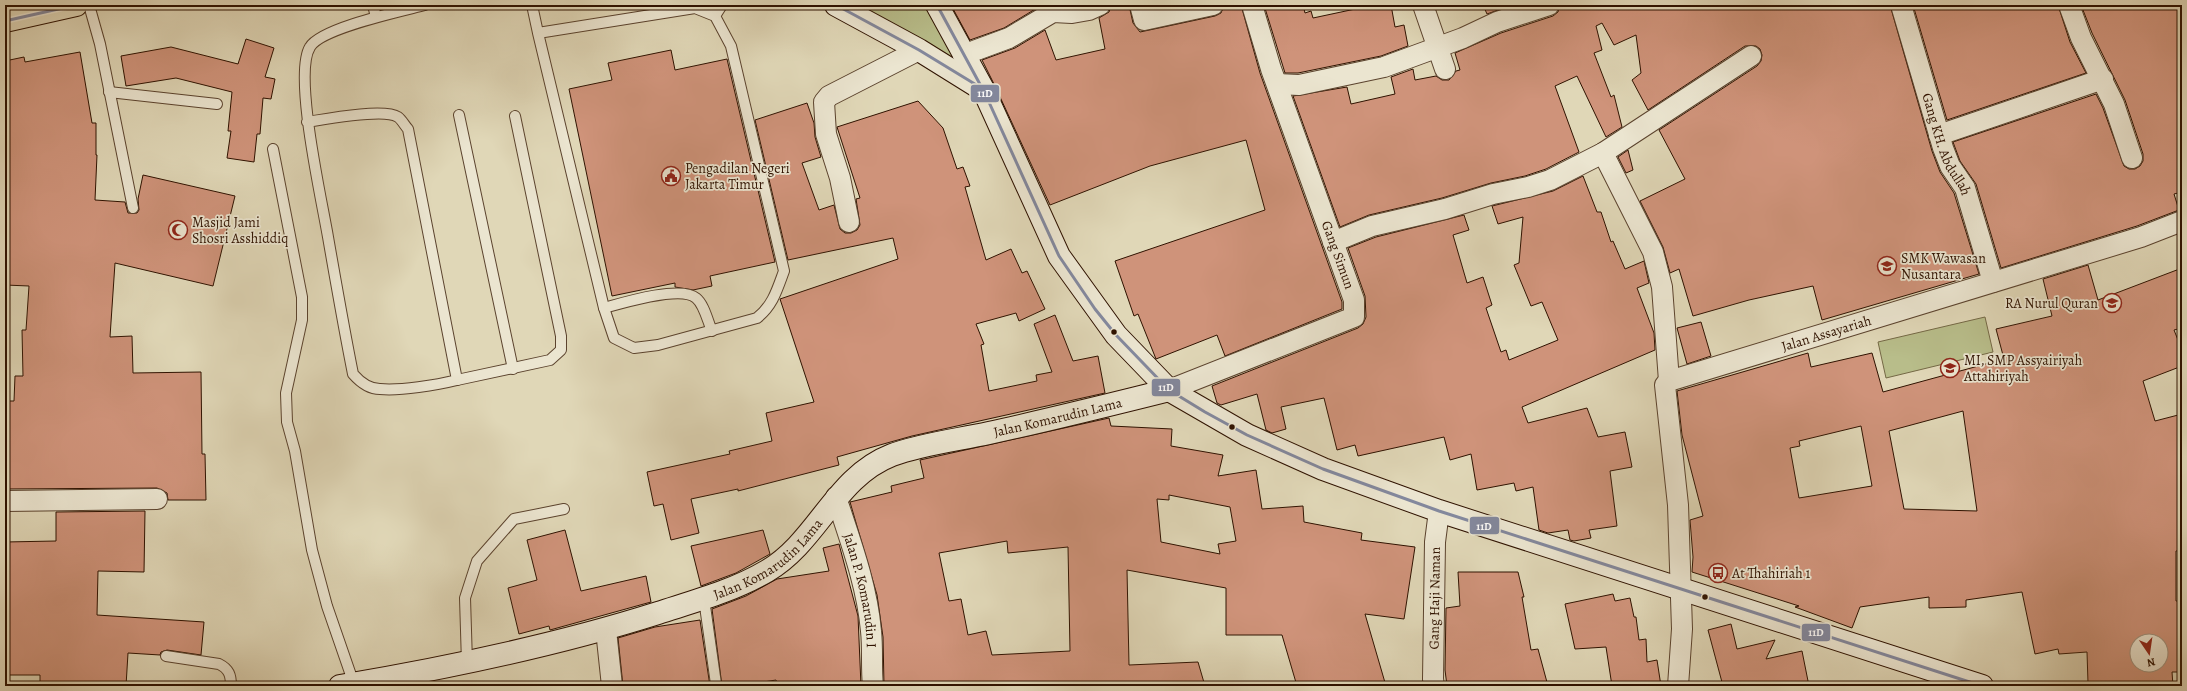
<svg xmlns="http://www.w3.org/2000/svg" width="2187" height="691" font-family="Alegreya,serif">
  <rect width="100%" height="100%" fill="#e0d7b7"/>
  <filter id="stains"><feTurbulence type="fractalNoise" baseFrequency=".005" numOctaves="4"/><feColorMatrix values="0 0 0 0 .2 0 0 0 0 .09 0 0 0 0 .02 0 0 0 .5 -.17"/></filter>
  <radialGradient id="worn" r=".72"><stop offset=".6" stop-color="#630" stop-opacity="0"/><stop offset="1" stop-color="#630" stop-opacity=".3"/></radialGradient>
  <g fill="#b8bd8a" stroke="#746845">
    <path d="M834,5H940L983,89Z"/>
    <path d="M1985,317L1993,352L1886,378L1878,342Z"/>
  </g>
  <g fill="#cf937a" stroke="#2f1200" fill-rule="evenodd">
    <path d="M951,5H1036L1037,8L1004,28L970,40Z"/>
    <path d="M1111,5H1129L1133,23L1140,32L1215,16L1221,13L1224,5H1241L1260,73L1342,302V309L1225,356L1217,335L1156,359L1138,314L1134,316L1115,261L1265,210L1246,140L1150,166L1050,205L994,84L982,60L1015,48L1045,30L1056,60L1105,49L1099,18L1109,12Z"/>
    <path d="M1264,5H1303L1305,13L1311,11L1313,18L1374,5H1391L1395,27L1404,25L1408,46L1381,56L1298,73H1285Z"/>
    <path d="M1483,5H1512L1487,14Z"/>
    <path d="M1560,5H1890L1932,151L1940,172L1954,193L1979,274L1822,320L1813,286L1749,300L1693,316L1679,269L1670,273L1663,247L1640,201L1685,179L1659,130L1757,66L1761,61L1762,55L1760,49L1756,46H1745L1648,110L1632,80L1641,73L1636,35L1614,45L1602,23L1596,26L1602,50L1594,53L1611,97L1614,95L1622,127L1606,137L1577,76L1555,86L1579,152L1546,169L1525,176L1491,183L1442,198L1369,215L1340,227L1293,96L1347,87L1351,104L1395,94L1391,77L1413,69L1415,80L1436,76L1442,80H1449L1456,71L1460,70L1455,53L1501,33L1553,16L1558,12Z"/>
    <path d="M1913,5H2058L2070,42L2086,73L1947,120Z"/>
    <path d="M2081,5H2176L2182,20V192L2174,194L2179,210L2137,226L2001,268L1976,184L1960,161L1953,142L2096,94L2103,108L2124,166L2129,169H2135L2140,166L2143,161V154L2125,100L2092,33Z"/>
    <path d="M246,39L274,48L265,77L275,79L271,99L263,98L260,134H257L254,162L227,158L231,131H228L232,92L176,78L126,86L121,56L171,47L238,64Z"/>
    <path d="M671,50L675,70L727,59L775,262L710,276L712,286L693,290L675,287V283L612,296L569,89L612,80L608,63Z"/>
    <path d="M80,52L92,123H96V155H97L95,200L125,202L128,213H137L139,210L138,199L143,175L235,196L213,286L115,263L110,337L132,336L133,373L201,372L202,454H205L206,500H168L167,493L157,488L6,489L8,401H14L15,376H23L22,330H26L29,286L5,285V61L24,57L25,62Z"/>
    <path d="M918,101L943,128L957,169L963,167L970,186L965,187L986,260L1011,249L1022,273L1027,271L1045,309L1019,321L1016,313L976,324L984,344L981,345L989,391L1037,381L1036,375L1052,372L1034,324L1055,315L1073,361L1098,356L1105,393L912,436L837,457L839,465L738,491V489L691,499L699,533L671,540L663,504L654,506L647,472L730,454L729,451L772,441L766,413L814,402L780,299L898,259L893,238L788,260L755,120L807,103L814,123L815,137L821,157L802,163L819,210L834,205L840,229L845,233H851L857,230L860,225L856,199L860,198L837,127Z"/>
    <path d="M1628,150L1633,170L1626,173L1618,157Z"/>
    <path d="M1583,176L1597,212H1601L1611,242L1613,241L1625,269L1644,261L1649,283L1637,288L1654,333L1655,350L1522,407L1528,423L1587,408L1598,437L1625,432L1632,467L1610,471L1617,526L1589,530L1591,538L1574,541L1570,540L1568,530L1548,533L1539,530L1533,487L1516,491L1514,483L1477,490L1471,454L1450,460L1444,437L1358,456L1355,445L1337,450L1324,398L1281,407L1286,429L1272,433L1266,430L1257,394L1221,405L1217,403L1212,386L1358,328L1363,324L1366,317L1365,296L1348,248L1376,237L1464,215L1469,230L1453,235L1467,283L1483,277L1492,305L1486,308L1501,352L1506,350L1509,360L1558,340L1542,302L1531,306L1514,265L1519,263L1523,217L1498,224L1492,206L1553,191Z"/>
    <path d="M2088,265L2098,300L2182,268V328L2174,330L2182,350V366L2143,381L2155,421L2182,414V550L2176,551V601H2182V672H2172L2173,686H2144V682L2088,683L2087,652L2059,654L2058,649L2035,654L2022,592L1966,600V607L1929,608V597L1860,607L1852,628L1795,607L1799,606L1692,572L1693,557L1690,520L1703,516L1682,435L1677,391L1808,353L1811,367L1872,353L1883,392L2004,359L1996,329L2052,316L2043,279ZM1963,411L1977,511L1904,509L1889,431ZM1861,426L1872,486L1799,498L1790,448L1800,446L1799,441ZM2137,641H2161V665H2137Z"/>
    <path d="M1701,322L1711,356L1687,364L1677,328Z"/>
    <path d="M1109,418L1111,426L1172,429L1171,446L1223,455L1218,476L1256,470L1262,509L1303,506L1304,522L1362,533L1361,540L1415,547L1404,619L1365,614L1386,686H1297L1282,635H1226V588L1127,570L1129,665L1198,662L1205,686H884L883,637L877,595L850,502L892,492L891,486L924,478L920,460ZM1169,495L1230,507L1236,541L1218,544L1220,554L1161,542L1157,499L1169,500ZM1007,541L1008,553L1068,547L1070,651L992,655L986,631L968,635L961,599L949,601L939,553Z"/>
    <path d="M145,511L144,572L98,571L97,615L204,622L201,655L167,650L161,652L160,655L128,653L126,686H40V675H5V542L56,541V512Z"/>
    <path d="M565,530L581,591L646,576L651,602L550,630L549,626L519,634L508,588L537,580L527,540Z"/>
    <path d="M763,530L770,554L736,573L701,586L691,546Z"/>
    <path d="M839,544L858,616L861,686H778L776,680L739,686H722L712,609L746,596L777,579L829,571L823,548Z"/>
    <path d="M1458,572H1518L1524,597H1522L1531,650L1538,649L1548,686H1447L1445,670L1446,608L1460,606Z"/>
    <path d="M1613,594L1615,601L1630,598L1634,617H1636L1639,640L1646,639L1647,662L1657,660L1661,686H1612L1606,647L1575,649L1565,604Z"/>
    <path d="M700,620L710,686H623L618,638L655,627Z"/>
    <path d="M1731,624L1737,649L1775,640L1766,659L1802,651L1809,686H1723L1708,630Z"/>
  </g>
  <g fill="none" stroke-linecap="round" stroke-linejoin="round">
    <g stroke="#5b432e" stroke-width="12">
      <g id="lane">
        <path d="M89,5L100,44L133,208"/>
        <path d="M373,5L376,17"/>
        <path d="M532,5L538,33L604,308L614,338L634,348L658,345L757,318C773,305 777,290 784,271L731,46L715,16L695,8L538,33"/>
        <path d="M715,16L722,5"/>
        <path d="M109,92L217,104"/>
        <path d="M459,115L513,369"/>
        <path d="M307,122C326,119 384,108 398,117C402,120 405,126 408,129L457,380C437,385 400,391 380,389C369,389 360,382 353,374C344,329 336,283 328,237C322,201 293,74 310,47C321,28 402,11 425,5"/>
        <path d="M273,149L302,297V320L286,393L287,422L295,451L312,550L327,606L354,684"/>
        <path d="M604,308C622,303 681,285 696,298C704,304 708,322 712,331"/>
        <path d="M457,380L550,360L561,350V336L515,116"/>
        <path d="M704,599L716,684"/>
        <path d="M166,656L219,664C229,669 231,675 231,686"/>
        <path d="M467,663L465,598L477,561L514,519L564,509"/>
      </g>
    </g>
    <g stroke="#5b432e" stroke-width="22">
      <g id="street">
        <path d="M1140,5L1144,20L1213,5"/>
        <path d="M1423,5L1445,69"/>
        <path id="s1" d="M1901,5L1943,148L1950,166L1965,188L1993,282"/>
        <path d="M2069,5L2081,38L2114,104L2132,158"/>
        <path d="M963,55L1009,38L1053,12L1072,13L1089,10L1100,5"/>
        <path d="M1277,84L1299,85L1384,67L1463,38L1497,22L1549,5"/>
        <path d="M1939,135L2103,79"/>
        <path d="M1603,153L1653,252L1662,287L1669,381"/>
        <path d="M849,222L840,178L826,134L824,102L829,96L919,50"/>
        <path d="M1333,242L1372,226L1445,209L1493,194L1528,187L1550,180L1603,153L1751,56"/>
        <path d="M1169,390L1354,317V300L1271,69L1252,5"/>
        <path id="s2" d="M836,497C850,540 867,585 871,631C873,649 871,668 873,686"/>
        <path d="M5,501L157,499"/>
        <path d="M606,630L612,686"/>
        <path id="s3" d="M1434,686L1433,679L1435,542L1439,511"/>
        <path id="s4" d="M1678,686L1682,629L1678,505L1665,385L1669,381L2141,237L2182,221"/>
      </g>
    </g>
    <g stroke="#2f1200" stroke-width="24">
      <g id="secondary">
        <path d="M836,5L919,50L980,88"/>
        <path d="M937,5L983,89L1059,256L1116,335L1169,390L1247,435L1323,469L1439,511L1982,686"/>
        <path id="s5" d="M340,686C447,668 554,646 658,613C695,601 733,591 767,571C818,541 835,477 892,455C922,444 957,440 989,433C1049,420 1109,405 1169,390"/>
      </g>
    </g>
    <g stroke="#2f1200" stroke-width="24">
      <path id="primary" d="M5,21L76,5"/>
    </g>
    <use href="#lane" stroke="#ebe5d0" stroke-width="10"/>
    <use href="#street" stroke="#ebe5d0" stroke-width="20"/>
    <use href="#secondary" stroke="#ebe5d0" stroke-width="22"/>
    <use href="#primary" stroke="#e0d7b7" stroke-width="22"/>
    <g stroke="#ebe5d0" stroke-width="6">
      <g id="bus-1">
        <path d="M836,5L919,50L983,89L1059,256L1095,309L1116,335L1169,390L1205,412L1247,435L1323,469L1439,511L1982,686"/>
        <path d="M937,5L982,88"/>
        <path d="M5,21L76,5"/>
      </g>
    </g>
    <use href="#bus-1" stroke="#83889d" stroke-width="3"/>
  </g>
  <defs>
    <g id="civic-ring" transform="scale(1)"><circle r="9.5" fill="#ebe5d0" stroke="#8f2418" stroke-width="1.5"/><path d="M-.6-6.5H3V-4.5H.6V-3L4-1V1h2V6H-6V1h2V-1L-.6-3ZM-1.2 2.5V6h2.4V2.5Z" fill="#8f2418"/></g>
    <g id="mosque-ring" transform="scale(1)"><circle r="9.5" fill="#ebe5d0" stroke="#8f2418" stroke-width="1.5"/><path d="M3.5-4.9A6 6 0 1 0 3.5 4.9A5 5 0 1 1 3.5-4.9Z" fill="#8f2418"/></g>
    <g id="school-ring" transform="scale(1)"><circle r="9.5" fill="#ebe5d0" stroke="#8f2418" stroke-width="1.5"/><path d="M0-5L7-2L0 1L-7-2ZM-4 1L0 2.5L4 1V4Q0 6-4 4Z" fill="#8f2418"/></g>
    <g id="bus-ring" transform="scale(1)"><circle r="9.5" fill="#ebe5d0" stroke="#8f2418" stroke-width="1.5"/><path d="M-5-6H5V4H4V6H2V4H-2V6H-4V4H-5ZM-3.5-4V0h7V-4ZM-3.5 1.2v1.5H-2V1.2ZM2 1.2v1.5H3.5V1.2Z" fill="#8f2418"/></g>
  </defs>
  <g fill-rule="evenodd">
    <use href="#civic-ring" x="671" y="176"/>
    <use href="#mosque-ring" x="178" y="230"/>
    <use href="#school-ring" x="1887" y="266"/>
    <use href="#school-ring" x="2112" y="303"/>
    <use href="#school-ring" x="1950" y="368"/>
    <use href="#bus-ring" x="1718" y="573"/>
  </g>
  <g fill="#2f1200" stroke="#ebe5d0" stroke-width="1.5">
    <circle cx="1114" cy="332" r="3.5"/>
    <circle cx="1232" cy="427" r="3.5"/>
    <circle cx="1705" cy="597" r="3.5"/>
  </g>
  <g text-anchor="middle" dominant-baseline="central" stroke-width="3.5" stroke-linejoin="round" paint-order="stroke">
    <g font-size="14" fill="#2f1200" stroke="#ebe5d0">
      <text stroke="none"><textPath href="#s1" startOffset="147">Gang KH. Abdullah</textPath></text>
      <text transform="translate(1338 255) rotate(70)">Gang Simun</text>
      <text stroke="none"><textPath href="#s4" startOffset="472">Jalan Assayariah</textPath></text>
      <text stroke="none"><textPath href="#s5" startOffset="786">Jalan Komarudin Lama</textPath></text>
      <text stroke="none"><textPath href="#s5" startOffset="451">Jalan Komarudin Lama</textPath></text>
      <text stroke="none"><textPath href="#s2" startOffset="97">Jalan P. Komarudin I</textPath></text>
      <text stroke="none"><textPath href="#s3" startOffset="88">Gang Haji Naman</textPath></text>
    </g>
    <g font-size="14" fill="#2f1200" stroke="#ebe5d0" text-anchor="start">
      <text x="685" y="168">Pengadilan Negeri<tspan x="685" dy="16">Jakarta Timur</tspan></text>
      <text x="192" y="222">Masjid Jami<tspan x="192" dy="16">Shosri Asshiddiq</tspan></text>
      <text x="1901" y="258">SMK Wawasan<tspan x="1901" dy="16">Nusantara</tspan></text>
      <text x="2098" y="303" text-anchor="end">RA Nurul Quran</text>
      <text x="1964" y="360">MI, SMP Assyairiyah<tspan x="1964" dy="16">Attahiriyah</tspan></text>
      <text x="1732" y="573">At Thahiriah 1</text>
    </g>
  </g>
  <g stroke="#ebe5d0" stroke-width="1.5">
    <rect x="970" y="84" width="30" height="19" rx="4" fill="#83889d"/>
    <rect x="1151" y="378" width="30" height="19" rx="4" fill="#83889d"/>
    <rect x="1469" y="516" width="31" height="19" rx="4" fill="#83889d"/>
    <rect x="1801" y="623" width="30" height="19" rx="4" fill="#83889d"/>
  </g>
  <g font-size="11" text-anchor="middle" font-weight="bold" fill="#fff">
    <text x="985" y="97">11D</text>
    <text x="1166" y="391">11D</text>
    <text x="1484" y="530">11D</text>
    <text x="1816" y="636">11D</text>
  </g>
  <rect width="2187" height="691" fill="none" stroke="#e0d7b7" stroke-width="20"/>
  <rect x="6" y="6" width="2175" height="679" fill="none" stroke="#2f1200" stroke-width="2"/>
  <rect x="10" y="10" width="2167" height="671" fill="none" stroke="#2f1200"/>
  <g transform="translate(2149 653) rotate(167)"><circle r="19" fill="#ebe5d0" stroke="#a0917d"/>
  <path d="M0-3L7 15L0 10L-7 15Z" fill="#8f2418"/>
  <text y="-6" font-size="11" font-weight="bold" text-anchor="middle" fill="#2f1200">N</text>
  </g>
  <rect width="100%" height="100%" filter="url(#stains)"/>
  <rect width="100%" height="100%" fill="url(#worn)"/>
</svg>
